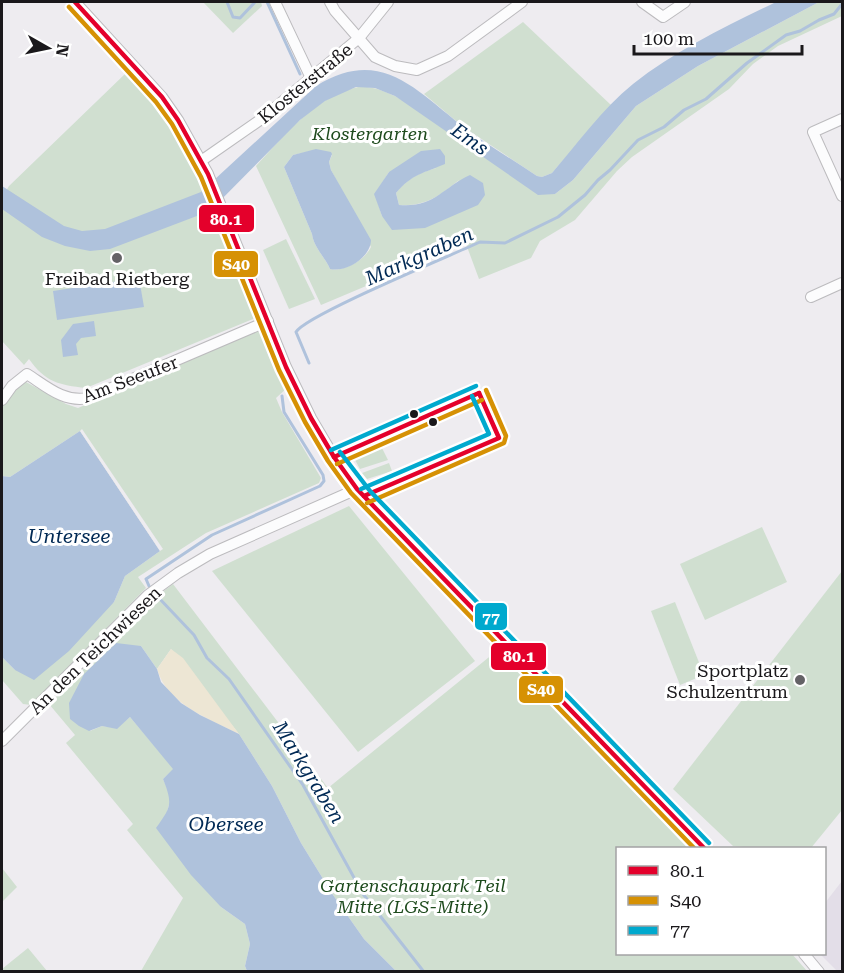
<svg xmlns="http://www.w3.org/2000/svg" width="844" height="973" font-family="'Roboto Serif',serif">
  <rect width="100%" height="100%" fill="#eeecf0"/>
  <path fill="#e3dee8" d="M842,881V971H837L820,954H824L825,903Z"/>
  <g fill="#d0dfd0" fill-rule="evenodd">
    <path d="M203,2H261L262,6L233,33Z"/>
    <path d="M819,2H842V16L778,46L753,64L729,89L632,157L617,171L575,220L540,241L531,258L479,279L466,244L321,305L256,166C284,136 313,99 354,88C368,84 383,91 395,96L555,194L573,180L636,106L698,66ZM316,150L332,155L329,162L331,170L371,247C365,260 344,272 330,269C325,257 314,248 312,234L284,167L293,155ZM436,168C418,173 407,179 396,193L399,205C424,207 440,196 459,180L425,227L382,216L375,194L389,172Z"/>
    <path d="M523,22L611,105L552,173L542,177L537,176L462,126L424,94Z"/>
    <path d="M126,73L167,120L193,168L258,317L86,388C59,385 45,382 29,359L24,365L2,341V198L9,186Z"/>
    <path d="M286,239L315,299L289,309L263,250Z"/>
    <path d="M260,330L287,388L276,398L282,412L321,478L319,483L206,533L138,577L146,588L31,705L23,704L2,680V657L15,670L114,602L125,576L160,551L80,431L10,477L2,476V407L15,389L26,382L66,404L78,408Z"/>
    <path d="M382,448L388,460L360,469L355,460L358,455Z"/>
    <path d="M389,463L392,471L367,479L362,473Z"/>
    <path d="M349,506L475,661L358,752L212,571Z"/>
    <path d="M762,527L787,582L705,620L680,564Z"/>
    <path d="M842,571V810L811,848H754L733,846L673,789Z"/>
    <path d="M173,584L328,788L499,649L691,848H618V954H792L807,971H396L364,939L333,895L301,843L272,786L239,734L171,649L157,669L141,646L90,731L102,726L117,728L130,717L174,769L163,779L171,797L167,812L221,907L245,924L250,944L245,966L247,971H141L183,898L127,830L133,824L66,743L75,735L49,704L148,603Z"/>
    <path d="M675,602L704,675L680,685L651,611Z"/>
    <path d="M2,868L17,887L2,902Z"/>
    <path d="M28,948L47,971H2V969Z"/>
  </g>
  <path fill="#ede6d4" d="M171,649L183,658L239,734C209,719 167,704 157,669Z"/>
  <g fill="#afc2dc">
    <path d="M776,2H819L698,66L636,106L573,180L555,194L538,195L395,96L375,88L356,87L325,101L300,120L210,211L110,249L90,251L65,246L42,237L2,209V186L64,226L82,231L105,229L201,192L316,86C379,47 413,87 461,125C484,143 512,159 537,176L542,177L552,173C578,143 602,109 633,84C676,50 727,26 776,2Z"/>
    <path d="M316,149L331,152L332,154L329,162L331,170L371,240C371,257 346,273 330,269C325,257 314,248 312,234L284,167L293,155Z"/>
    <path d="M440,149L445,156V164C424,173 412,174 396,193L399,205C434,208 442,188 470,175L483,183L485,195L478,205L425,228L392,230L382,216L374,194L389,172L421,151Z"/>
    <path d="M139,278L144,307L57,320L53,291Z"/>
    <path d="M94,321L96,336L81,338L76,344L78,355L63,357L61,340L73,324Z"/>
    <path d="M80,431L160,551L125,576L114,602L69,651L34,680L15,670L2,657V476L10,477Z"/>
    <path d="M116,643L141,646L157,669L161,682L181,703L200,715L239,734L272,786L301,843L333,895L364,939L396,971H247L245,966L250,944L245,924L221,907L191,875L156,828C171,807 173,804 163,779L173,769L130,717L117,729L102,726L89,731L79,726L70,719L69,703L84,674Z"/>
  </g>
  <path fill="#eeecf0" d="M82,429L163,549L160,551L80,431Z"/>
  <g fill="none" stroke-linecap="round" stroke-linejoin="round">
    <g stroke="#afc2dc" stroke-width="3">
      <path d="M227,2L233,17L240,18L255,2"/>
      <path d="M267,2L300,74"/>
      <path d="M309,363L296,332C306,315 452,255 480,242L505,243L558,217L585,195L598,180L610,170L638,140L664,127L684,110L706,99L747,63L786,35L800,31L819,20L834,14L842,4"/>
      <path d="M149,586L146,579L212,535L320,486L324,481L323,475L284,412L282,396"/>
      <path d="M158,597L194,635L207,658L229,679L303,785L363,894L424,972"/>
    </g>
    <g stroke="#bcbbbe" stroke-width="12">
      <g id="minor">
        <path d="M75,2L162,97L178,120L208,174L286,367L311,418L334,457L357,489L704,848"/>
        <path d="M275,2L311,78"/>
        <path d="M330,2L335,11L375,57L395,66L417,70L448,56L522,2"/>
        <path d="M642,2L663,17L685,2"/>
        <path d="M842,119L813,132L842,196"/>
        <path d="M201,161L260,120L359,38L388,2"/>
        <path d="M811,297L842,283"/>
        <path d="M2,400L12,386L27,374C46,386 64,403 88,398L268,321"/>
        <path d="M2,741L148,595L178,573L210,554L357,489"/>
        <path d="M804,954L819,972"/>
      </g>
    </g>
    <use href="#minor" stroke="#fcfcfd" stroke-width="10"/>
    <g stroke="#fff" stroke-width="9">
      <g id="bus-1">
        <path d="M75,2L162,97L178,120L208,174L286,367L311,418L334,457L357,489L704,848"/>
        <path d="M334,457L479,393"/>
        <path d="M364,496L499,438L479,393"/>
      </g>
    </g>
    <g stroke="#fff" stroke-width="9">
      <g id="bus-2">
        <path d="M69,7L156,102L172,124L201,177L279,370L305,422L328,461L351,493L694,848"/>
        <path d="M337,464L482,400"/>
        <path d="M367,503L504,443L506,436L486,390"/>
      </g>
    </g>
    <g stroke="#fff" stroke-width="9">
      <g id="bus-3">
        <path d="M331,450L476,386"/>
        <path d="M340,452L370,491L709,843"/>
        <path d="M361,489L489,434L472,396"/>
      </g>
    </g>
    <use href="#bus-1" stroke="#e4002b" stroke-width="4.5"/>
    <use href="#bus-2" stroke="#d69104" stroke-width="4.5"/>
    <use href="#bus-3" stroke="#00a9ce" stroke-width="4.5"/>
  </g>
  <g fill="#646266" stroke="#fff" stroke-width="2">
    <circle cx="117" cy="258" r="6"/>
    <circle cx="800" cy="680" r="6"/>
  </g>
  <g fill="#1a181b" stroke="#fff" stroke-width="2">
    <circle cx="414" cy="414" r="5"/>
    <circle cx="433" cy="422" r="5"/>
  </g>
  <g text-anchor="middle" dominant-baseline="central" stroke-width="6" stroke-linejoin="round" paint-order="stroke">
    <g font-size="18" fill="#1a181b" stroke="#fff">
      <text transform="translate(305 83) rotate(-39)">Klosterstraße</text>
      <text transform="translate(130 379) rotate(-21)">Am Seeufer</text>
      <text transform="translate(95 650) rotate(-44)">An den Teichwiesen</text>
    </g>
    <g font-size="18" font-style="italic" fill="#1e4b1d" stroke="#fff">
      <text x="370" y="133">Klostergarten</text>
      <text x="413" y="885">Gartenschaupark Teil<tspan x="413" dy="21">Mitte (LGS-Mitte)</tspan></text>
    </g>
    <g font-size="18" fill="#1a181b" stroke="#fff">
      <text x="117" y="278">Freibad Rietberg</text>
      <text x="788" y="670" text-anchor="end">Sportplatz<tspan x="788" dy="21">Schulzentrum</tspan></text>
    </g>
    <g font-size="20" font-style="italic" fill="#002954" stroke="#fff">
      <text transform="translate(470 139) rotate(35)">Ems</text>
      <text transform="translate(419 256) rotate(-24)">Markgraben</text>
      <text x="69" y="536">Untersee</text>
      <text transform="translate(309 772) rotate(58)">Markgraben</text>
      <text x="226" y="824">Obersee</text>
    </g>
  </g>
  <g stroke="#fff" stroke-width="2">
    <rect x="198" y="204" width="57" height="29" rx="6" fill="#e4002b"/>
    <rect x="213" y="250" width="46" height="28" rx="6" fill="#d69104"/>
    <rect x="474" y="602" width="34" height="29" rx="6" fill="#00a9ce"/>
    <rect x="490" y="642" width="57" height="29" rx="6" fill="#e4002b"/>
    <rect x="518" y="675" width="46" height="29" rx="6" fill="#d69104"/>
  </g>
  <g font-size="16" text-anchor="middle" font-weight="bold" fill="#fff">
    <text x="226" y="225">80.1</text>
    <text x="236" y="270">S40</text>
    <text x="491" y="623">77</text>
    <text x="519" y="662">80.1</text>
    <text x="541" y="695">S40</text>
  </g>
  <rect width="844" height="973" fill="none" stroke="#1a181b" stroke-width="6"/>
  <rect x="616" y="847" width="210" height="108" fill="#ffffff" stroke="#a3a3a4" stroke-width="1.5"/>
  <rect x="628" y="866" width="30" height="9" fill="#e4002b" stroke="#a3a3a4" stroke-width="1.5"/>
  <text x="670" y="877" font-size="18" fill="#1a181b">80.1</text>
  <rect x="628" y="896" width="30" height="9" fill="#d69104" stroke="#a3a3a4" stroke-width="1.5"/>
  <text x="670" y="907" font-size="18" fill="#1a181b">S40</text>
  <rect x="628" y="926" width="30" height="9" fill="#00a9ce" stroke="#a3a3a4" stroke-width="1.5"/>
  <text x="670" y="937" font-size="18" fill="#1a181b">77</text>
  <g transform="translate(48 48) rotate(99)" stroke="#ffffff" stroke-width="4.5" paint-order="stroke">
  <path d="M0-4.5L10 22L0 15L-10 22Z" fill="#1a181b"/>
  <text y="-9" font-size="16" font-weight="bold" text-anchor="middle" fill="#1a181b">N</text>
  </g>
  <path d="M634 45v9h168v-9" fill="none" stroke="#1a181b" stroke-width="3"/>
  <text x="643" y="45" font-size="18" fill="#1a181b" stroke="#ffffff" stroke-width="4.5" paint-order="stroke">100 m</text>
</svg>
